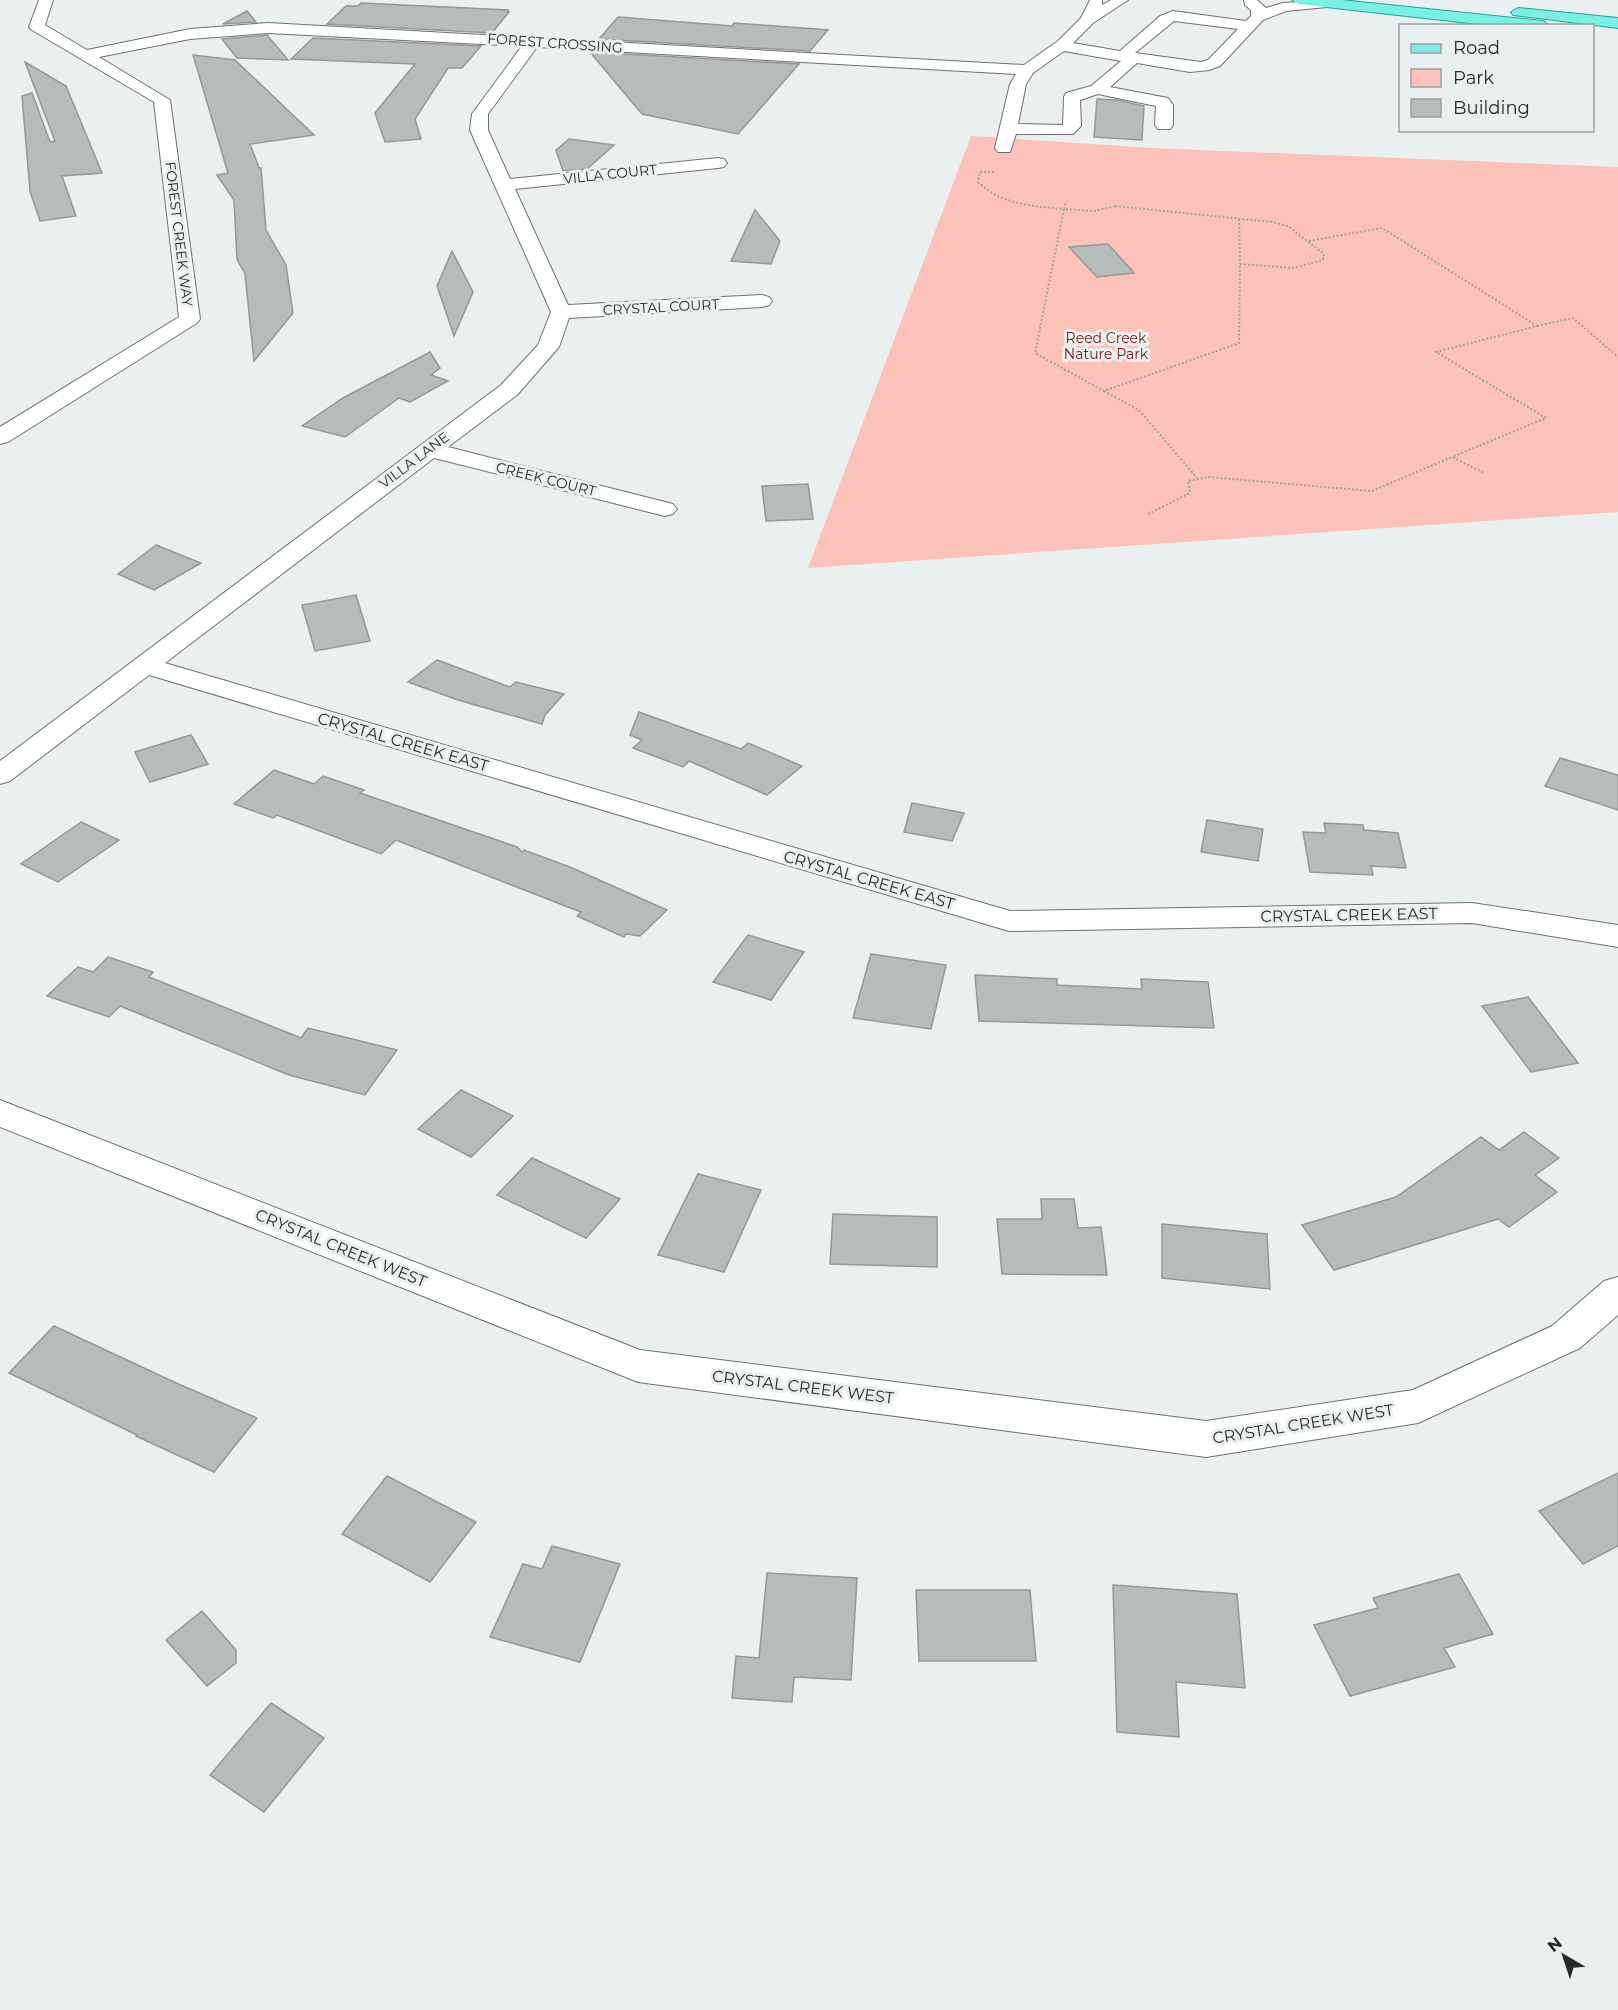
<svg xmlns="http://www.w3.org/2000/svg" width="1618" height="2010" font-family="Montserrat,sans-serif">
  <rect width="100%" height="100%" fill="#eaf0ef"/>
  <path fill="#fcc1b8" d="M971,136L1152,148L1618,167V512L808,568Z"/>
  <g fill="#b6bcbb" stroke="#939898" stroke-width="1.5">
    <path d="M361,3L508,10L507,12H509L492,33L327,24L346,6H358Z"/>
    <path d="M247,11L256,22L223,24Z"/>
    <path d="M618,17L732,26L734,23L828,30L810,51L599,39Z"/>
    <path d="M267,35L288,60L237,58L222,39Z"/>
    <path d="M313,38L481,46L462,68H448L415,119L421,139L385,142L375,113L415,64L291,59Z"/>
    <path d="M590,52L799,64L738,134L642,114Z"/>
    <path d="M193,55L235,60L314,135L250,144L259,168H261L266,230L286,265L293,313L254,361L245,274L237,259L234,200L217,175L228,173Z"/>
    <path d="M25,62L66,86L102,173L62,176L76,216L40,221L30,191L22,96L32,93L50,142L55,141Z"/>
    <path d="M1097,99L1118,100L1144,106L1142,140L1094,137Z"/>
    <path d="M569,139L614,145L587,169L563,171L556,150Z"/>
    <path d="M755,210L780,241L771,264L731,261Z"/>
    <path d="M1108,244L1134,273L1097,277L1069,247Z"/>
    <path d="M452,251L473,292L454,336L437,286Z"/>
    <path d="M430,352L440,368L431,375L448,381L410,402L399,398L345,437L302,426L343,398Z"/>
    <path d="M808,484L813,519L766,521L762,486Z"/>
    <path d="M156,545L201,563L154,590L118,574Z"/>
    <path d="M356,595L370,641L315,651L302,605Z"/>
    <path d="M437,660L510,687L516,682L564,694L545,715L542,724L458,700L408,682Z"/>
    <path d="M639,712L741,749L748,743L802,766L767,795L689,761L683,767L633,748L642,740L630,735Z"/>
    <path d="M191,735L208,764L150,782L135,752Z"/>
    <path d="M1560,758L1618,775V810L1545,786Z"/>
    <path d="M274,770L314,784L323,776L364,790L360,793L494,839L517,847L522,852L524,850L570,867L667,910L640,936L626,934L624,937L577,916L581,912L396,840L381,854L277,815L273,818L234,804Z"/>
    <path d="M912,803L964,813L952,841L904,832Z"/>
    <path d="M1207,820L1263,829L1258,861L1201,852Z"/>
    <path d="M81,822L119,840L58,882L21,864Z"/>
    <path d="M1324,823L1363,825L1364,830L1398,833L1406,868L1371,866L1373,875L1310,872L1303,832L1326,833Z"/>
    <path d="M748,935L804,952L771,1000L713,982Z"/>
    <path d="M871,954L946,965L931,1029L853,1018Z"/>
    <path d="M108,957L153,972L149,977L301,1038L308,1028L397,1050L365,1095L289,1075L120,1006L109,1017L47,996L78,967L93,972Z"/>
    <path d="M975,975L1057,979V985L1142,989L1141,979L1208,982L1214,1028L979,1021Z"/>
    <path d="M1528,997L1578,1063L1531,1072L1482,1006Z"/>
    <path d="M461,1090L513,1116L471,1157L418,1129Z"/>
    <path d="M1524,1132L1559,1158L1535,1175L1557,1192L1509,1227L1498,1219L1334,1270L1302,1225L1396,1197L1481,1137L1499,1150Z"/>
    <path d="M532,1158L620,1199L586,1238L497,1195Z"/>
    <path d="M698,1174L761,1190L724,1272L658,1255Z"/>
    <path d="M1041,1199H1074L1078,1228L1101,1227L1107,1275L1002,1274L997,1219H1042Z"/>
    <path d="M833,1214L937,1217V1267L830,1264Z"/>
    <path d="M1162,1224L1267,1234L1270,1289L1162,1278Z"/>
    <path d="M54,1326L174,1382L257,1418L214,1472L136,1436L137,1435L9,1373Z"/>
    <path d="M1618,1473V1546L1583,1564L1539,1511Z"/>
    <path d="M387,1476L476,1522L430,1582L342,1534Z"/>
    <path d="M552,1546L620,1564L580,1662L490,1637L523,1564L542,1569Z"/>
    <path d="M767,1573L857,1578L851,1680L794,1677L792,1702L732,1698L736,1656L759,1658Z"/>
    <path d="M1459,1574L1493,1634L1444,1648L1455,1667L1350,1696L1314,1625L1378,1608L1373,1598Z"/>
    <path d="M1113,1585L1237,1594L1245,1688L1176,1682L1179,1737L1117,1732Z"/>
    <path d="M916,1590H1030L1036,1661H919Z"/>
    <path d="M202,1611L236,1650V1663L207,1686L166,1640Z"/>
    <path d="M271,1703L324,1738L264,1812L210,1775Z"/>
  </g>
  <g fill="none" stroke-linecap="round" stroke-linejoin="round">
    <g stroke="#6c7171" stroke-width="2">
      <g id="minor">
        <path d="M39,0H53L45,25L87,50L190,29L268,23L1024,65L1058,41L1081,18L1090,0H1102V5L1111,0H1128L1093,23L1073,43L1120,51L1160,16L1173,11L1246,21L1251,16V10L1245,5L1244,0H1257L1266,8L1283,3L1337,0L1339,3L1337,6L1286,11L1263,20L1220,66L1209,70L1190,72L1137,63L1110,87L1168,98L1173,105V125L1170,129H1158L1155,125L1156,106L1098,94L1080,100L1081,126L1073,134H1016L1010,152H998L995,148L1010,84L1016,74L537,47L488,114V130L510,179L718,158L724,159L727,163L724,167L718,168L515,189L568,305L762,295L769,297L772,301L769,305L762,307L569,318L559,347L517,395L448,447L673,504L677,509L673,514L665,516L434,458L165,663L1010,911L1472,903L1618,925V947L1472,923L1009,931L149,675L10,781L0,784V761L501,385L538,345L551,312L470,130L472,114L522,46L268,33L190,39L99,57L170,100L200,319L197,323L8,442L0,444V427L179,317L154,102L32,30L29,27ZM1174,21L1238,29L1208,60L1201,62L1135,53ZM1064,51L1121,61L1091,86L1066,93L1064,97L1063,125L1018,124L1026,84L1033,73Z"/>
        <path d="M0,1100L640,1350L1206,1421L1413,1390L1552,1326L1604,1281L1618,1277V1315L1580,1348L1418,1423L1206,1457L638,1382L0,1127Z"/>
      </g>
    </g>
    <g stroke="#23a49b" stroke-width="2">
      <g id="major">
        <path d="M1292,0H1341L1543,21L1550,26H1496L1299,4Z"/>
        <path d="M1518,8L1618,18V28L1513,15L1511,12Z"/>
      </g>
    </g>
    <g stroke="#9ea3a2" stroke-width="2" stroke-dasharray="2 2" stroke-linecap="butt">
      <path d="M994,172H980L978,182C1002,205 1032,206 1064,209L1066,201"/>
      <path d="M1115,206L1272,222L1288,226L1324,254L1323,260L1293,268L1240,264L1239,343L1104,391L1035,353L1064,209L1094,211Z"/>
      <path d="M1239,219L1240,264"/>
      <path d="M1309,241L1382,228L1537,326L1436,352L1546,418L1452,457"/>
      <path d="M1537,326L1573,318L1618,357"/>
      <path d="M1104,391L1139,410L1197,478"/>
      <path d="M1148,514L1190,493L1188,481L1209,477L1372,491L1452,457L1484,473"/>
    </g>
    <use href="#minor" fill="#fff" fill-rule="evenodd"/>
    <use href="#major" fill="#7aefe8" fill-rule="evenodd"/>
  </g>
  <g text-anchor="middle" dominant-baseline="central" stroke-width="6" stroke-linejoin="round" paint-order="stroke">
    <g font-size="14" fill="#282b2a" stroke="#eaf0ef">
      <text transform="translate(555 43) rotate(4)">FOREST CROSSING</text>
      <text transform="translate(610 174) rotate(-6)">VILLA COURT</text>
      <text transform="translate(179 234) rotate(83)">FOREST CREEK WAY</text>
      <text transform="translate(661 307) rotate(-3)">CRYSTAL COURT</text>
      <text transform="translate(414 460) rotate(-37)">VILLA LANE</text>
      <text transform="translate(546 479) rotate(14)">CREEK COURT</text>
    </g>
    <g font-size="14" fill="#761913" stroke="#eaf0ef">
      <text x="1106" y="338">Reed Creek<tspan x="1106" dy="16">Nature Park</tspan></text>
    </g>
    <g font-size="16" fill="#282b2a" stroke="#eaf0ef">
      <text transform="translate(403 742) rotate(16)">CRYSTAL CREEK EAST</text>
      <text transform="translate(869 880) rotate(16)">CRYSTAL CREEK EAST</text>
      <text transform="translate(1349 915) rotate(-1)">CRYSTAL CREEK EAST</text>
      <text transform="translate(341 1248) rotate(22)">CRYSTAL CREEK WEST</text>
      <text transform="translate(803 1387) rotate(7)">CRYSTAL CREEK WEST</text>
      <text transform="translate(1303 1424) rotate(-9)">CRYSTAL CREEK WEST</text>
    </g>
  </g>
  <rect x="1399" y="24" width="195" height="108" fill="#eaf0ef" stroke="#9ca1a0" stroke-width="1.5"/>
  <rect x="1411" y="44" width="30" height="9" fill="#7aefe8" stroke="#9ca1a0" stroke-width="1.5"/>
  <text x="1453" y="54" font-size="18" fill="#282b2a">Road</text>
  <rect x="1411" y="69" width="30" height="18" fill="#fcc1b8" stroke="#9ca1a0" stroke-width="1.5"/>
  <text x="1453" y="84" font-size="18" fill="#282b2a">Park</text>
  <rect x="1411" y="99" width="30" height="18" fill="#b6bcbb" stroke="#9ca1a0" stroke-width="1.5"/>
  <text x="1453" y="114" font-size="18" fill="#282b2a">Building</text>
  <g transform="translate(1564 1956) rotate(321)" stroke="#eaf0ef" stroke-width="4.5" paint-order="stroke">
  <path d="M0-4.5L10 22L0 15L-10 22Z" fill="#282b2a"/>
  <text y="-9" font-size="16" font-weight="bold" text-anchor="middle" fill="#282b2a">N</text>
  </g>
</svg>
